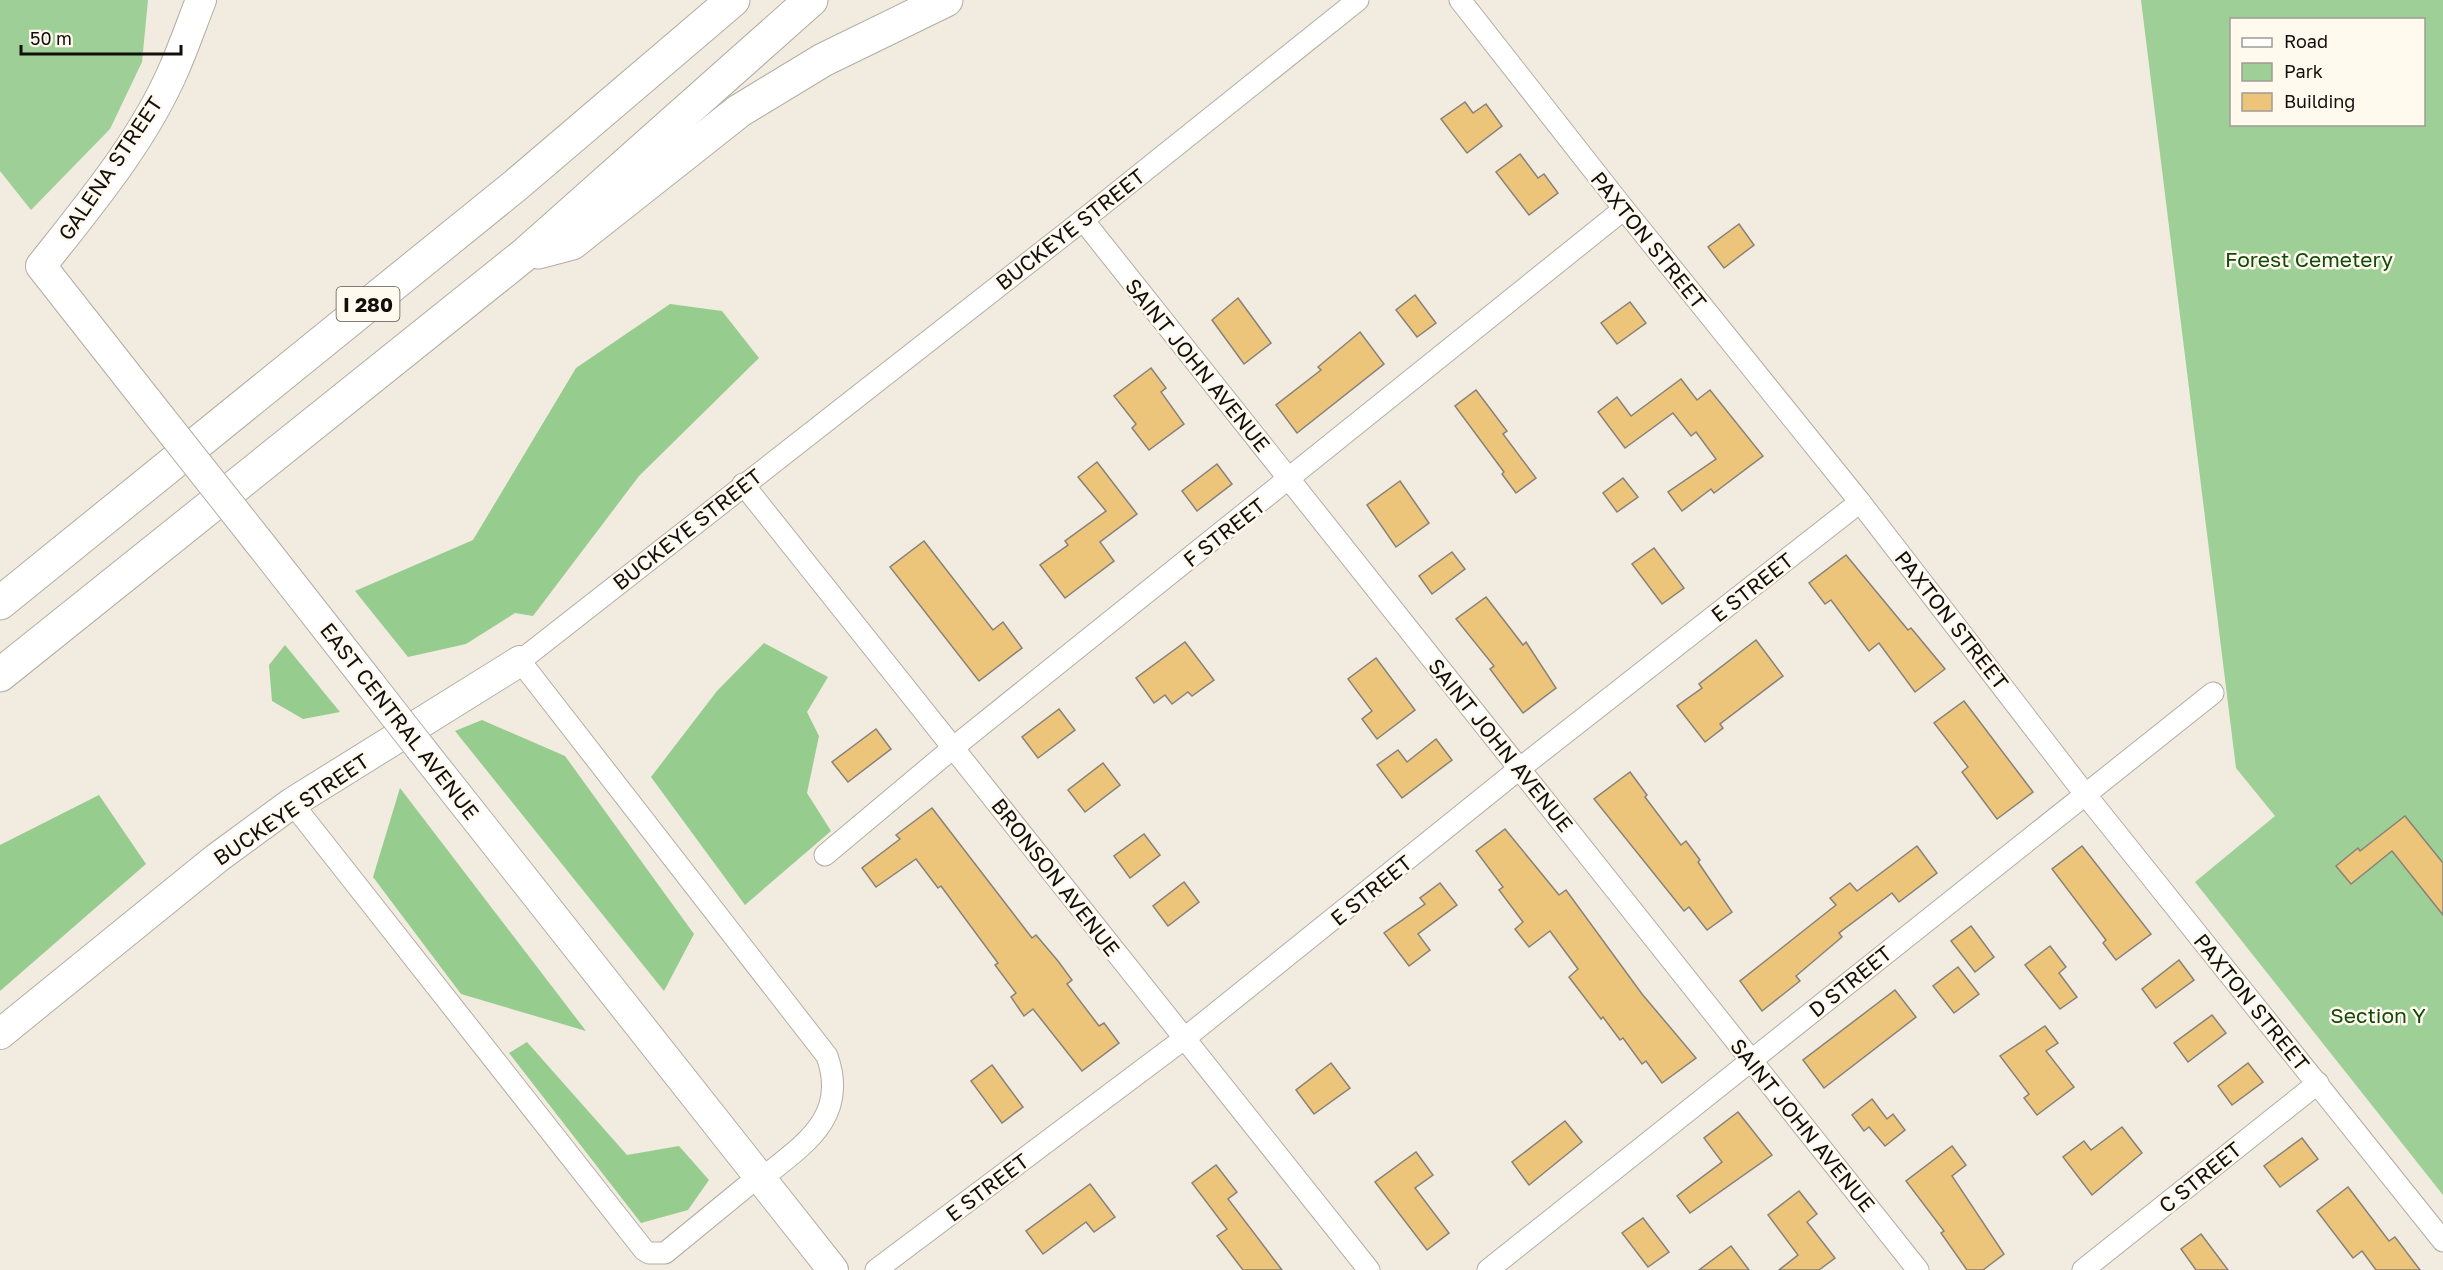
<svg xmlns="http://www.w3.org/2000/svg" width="2443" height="1270" font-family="'Golos Text',sans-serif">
  <rect width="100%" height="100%" fill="#f1ebe0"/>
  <g fill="#9dcf96" fill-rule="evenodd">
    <path d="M0,0H148L142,62L110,129L31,210L0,171Z"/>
    <path d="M2141,0H2443V1195L2195,882L2275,816L2236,768ZM2232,20H2424V124H2232Z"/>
  </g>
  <g fill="#97cc8f">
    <path d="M670,304L722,311L759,358L639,476L533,616L515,613L466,644L408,657L355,591L473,540L576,368Z"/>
    <path d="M764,643L828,677L807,712L819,736L807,793L831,831L745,905L651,777L717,691Z"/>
    <path d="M285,645L340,712L303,719L272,701L269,665Z"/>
    <path d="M482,720L565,756L694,934L664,991L455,731Z"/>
    <path d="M400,788L586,1031L461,994L373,877Z"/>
    <path d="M99,795L146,864L0,991V845Z"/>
    <path d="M527,1042L627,1155L679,1146L709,1180L688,1210L641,1223L509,1053Z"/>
  </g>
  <g fill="#ecc57b" stroke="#888279" stroke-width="1.5">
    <path d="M1465,102L1473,113L1486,104L1502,126L1467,153L1441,119Z"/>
    <path d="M1520,154L1538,178L1544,174L1558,193L1529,215L1496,172Z"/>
    <path d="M1739,224L1754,245L1724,268L1708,247Z"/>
    <path d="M1415,295L1436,323L1417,337L1396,310Z"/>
    <path d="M1238,298L1271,343L1244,364L1212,320Z"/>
    <path d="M1630,302L1646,323L1617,344L1601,323Z"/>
    <path d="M1360,332L1384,364L1297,433L1276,405L1321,370L1318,367Z"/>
    <path d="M1151,368L1166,388L1161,392L1184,424L1149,450L1132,428L1136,424L1114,396Z"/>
    <path d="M1681,379L1697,400L1710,390L1763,456L1714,493L1711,489L1682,511L1668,492L1716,459L1696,432L1691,436L1673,413L1625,448L1598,412L1617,397L1631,416Z"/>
    <path d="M1476,390L1507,431L1503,434L1536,478L1516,493L1502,474L1504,472L1455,406Z"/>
    <path d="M1097,462L1137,514L1100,542L1114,561L1065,598L1040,565L1068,545L1065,541L1106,511L1078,477Z"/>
    <path d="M1217,464L1232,484L1197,511L1182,491Z"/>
    <path d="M1623,478L1638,497L1617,512L1603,493Z"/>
    <path d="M1400,481L1429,523L1396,547L1367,505Z"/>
    <path d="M924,541L993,630L1003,622L1022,648L979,681L890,567Z"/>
    <path d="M1654,548L1684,588L1662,604L1632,564Z"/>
    <path d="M1452,552L1465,569L1432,594L1419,576Z"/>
    <path d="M1846,555L1908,630L1911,628L1945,669L1915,692L1879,643L1869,651L1831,600L1825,604L1809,583Z"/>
    <path d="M1486,597L1523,645L1526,642L1556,688L1523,713L1490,669L1494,666L1456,619Z"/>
    <path d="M1756,640L1783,676L1720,724L1723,728L1705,742L1677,706L1702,688L1699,684Z"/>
    <path d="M1185,642L1214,680L1192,696L1188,692L1172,704L1165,695L1154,703L1136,678Z"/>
    <path d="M1376,658L1415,710L1377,739L1362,719L1372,711L1348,679Z"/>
    <path d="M1964,701L2033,792L1997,819L1962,772L1968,767L1934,723Z"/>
    <path d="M1059,709L1075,730L1038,758L1022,737Z"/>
    <path d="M876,729L891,749L848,782L832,762Z"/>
    <path d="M1436,739L1452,760L1402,798L1377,765L1398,750L1407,762Z"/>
    <path d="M1103,763L1120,785L1085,812L1068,790Z"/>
    <path d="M1630,772L1647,795L1645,797L1681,845L1686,841L1700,860L1698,862L1732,912L1707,930L1689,907L1684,911L1594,799Z"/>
    <path d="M932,808L1032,938L1036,935L1058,961L1072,980L1067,984L1099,1026L1104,1023L1119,1043L1082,1071L1033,1009L1024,1016L1011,997L1016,993L995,965L998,963L941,886L938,888L916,859L876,887L862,868L900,839L896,835Z"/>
    <path d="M2405,816L2443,863V915L2392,851L2351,884L2336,866L2358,848L2360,851Z"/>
    <path d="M1505,829L1559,895L1566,890L1642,994L1696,1058L1662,1083L1646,1061L1642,1064L1623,1038L1620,1040L1603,1017L1601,1019L1569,977L1578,969L1550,931L1529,947L1515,929L1523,922L1499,890L1503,887L1476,851Z"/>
    <path d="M1144,834L1160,855L1130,878L1114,856Z"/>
    <path d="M1917,846L1937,873L1899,902L1892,893L1839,933L1842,937L1796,976L1800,981L1762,1011L1740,981L1836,905L1830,898L1850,883L1857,891Z"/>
    <path d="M2082,846L2151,934L2116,960L2103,943L2106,940L2052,869Z"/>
    <path d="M1184,882L1199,902L1168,926L1153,906Z"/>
    <path d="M1440,883L1457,905L1418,934L1430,950L1409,966L1384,933L1425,904L1420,898Z"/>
    <path d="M1971,926L1994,957L1975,972L1951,941Z"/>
    <path d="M2050,946L2066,967L2059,973L2077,997L2060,1009L2025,965Z"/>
    <path d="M2179,960L2194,980L2156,1008L2142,989Z"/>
    <path d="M1958,967L1979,994L1954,1013L1933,986Z"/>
    <path d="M1895,990L1916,1017L1824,1088L1803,1060Z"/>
    <path d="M2212,1015L2226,1033L2188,1062L2174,1043Z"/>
    <path d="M2045,1026L2058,1043L2046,1051L2074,1087L2037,1115L2024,1098L2029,1094L2000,1056Z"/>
    <path d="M1331,1063L1350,1088L1314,1114L1296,1090Z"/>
    <path d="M2248,1063L2263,1082L2232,1105L2218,1086Z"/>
    <path d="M992,1065L1023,1107L1002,1123L971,1081Z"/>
    <path d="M1872,1099L1887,1119L1893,1114L1905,1130L1885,1146L1869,1127L1864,1131L1852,1115Z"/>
    <path d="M1738,1112L1772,1155L1690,1213L1677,1196L1722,1162L1704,1138Z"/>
    <path d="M1565,1121L1582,1142L1529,1185L1512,1162Z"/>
    <path d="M2122,1127L2142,1153L2092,1195L2063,1157L2084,1141L2091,1150Z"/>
    <path d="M2302,1138L2318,1159L2280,1187L2264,1166Z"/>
    <path d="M1952,1146L1966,1165L1952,1176L2004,1254L1983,1270H1967L1941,1233L1944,1231L1906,1181Z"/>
    <path d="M1416,1152L1433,1175L1415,1188L1449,1233L1427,1250L1375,1182Z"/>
    <path d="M1216,1165L1237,1192L1228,1199L1282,1270H1243L1217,1236L1227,1229L1192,1183Z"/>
    <path d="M1090,1184L1115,1217L1094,1232L1086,1222L1043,1254L1026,1231Z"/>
    <path d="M2348,1187L2389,1241L2395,1237L2420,1270H2376L2362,1251L2353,1258L2317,1211Z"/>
    <path d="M1799,1191L1817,1214L1807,1222L1835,1258L1819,1270H1779L1798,1255L1768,1215Z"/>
    <path d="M1643,1218L1669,1252L1648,1267L1622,1233Z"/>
    <path d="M2201,1234L2228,1270H2196L2181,1249Z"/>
    <path d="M1731,1246L1749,1270H1699Z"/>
  </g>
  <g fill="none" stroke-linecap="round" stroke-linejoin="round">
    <g stroke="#b3ada3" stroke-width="23">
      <g id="street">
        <path d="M1460,0L1624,209L1860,502L2085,794L2443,1241"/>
        <path d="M1083,220L1918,1270"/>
        <path d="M743,484L1369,1270"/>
        <path d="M292,803L644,1250L649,1253H665L759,1176"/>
        <path d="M825,855L954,747L1624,209"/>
        <path d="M761,1179C803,1145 849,1118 827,1056L520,661L1083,220L1358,0"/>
        <path d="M876,1270L1185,1038L1519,769L1860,502"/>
        <path d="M1488,1270L2213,693"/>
        <path d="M2083,1270L2318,1083"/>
      </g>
    </g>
    <g stroke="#b3ada3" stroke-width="32">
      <g id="secondary">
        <path d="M148,402L41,266C89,205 143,141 174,69C184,46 192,23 201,0"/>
        <path d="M258,541L371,685"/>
        <path d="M421,749L833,1270"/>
        <path d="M0,1034L217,858L292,803L520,661"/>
      </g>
    </g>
    <g stroke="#b3ada3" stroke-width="35">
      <g id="highway">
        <path d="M538,252L572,243L739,111L823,60L946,0"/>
        <path d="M0,603L516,185L733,0"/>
        <path d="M0,675L524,255L811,0"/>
      </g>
    </g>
    <use href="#street" stroke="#fff" stroke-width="21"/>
    <use href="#secondary" stroke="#fff" stroke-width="30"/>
    <use href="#highway" stroke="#fff" stroke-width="33"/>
    <g stroke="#b3ada3" stroke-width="32" stroke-linecap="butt">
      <g id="secondary-bridge">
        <path d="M148,402L258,541"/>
        <path d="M371,685L421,749"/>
      </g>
    </g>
    <use href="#secondary-bridge" stroke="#fff" stroke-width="30"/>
  </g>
  <g text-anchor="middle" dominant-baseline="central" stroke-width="5" stroke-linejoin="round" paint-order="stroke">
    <rect fill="#fff9ee" stroke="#595650" stroke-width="1.5" x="336.5" y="287" width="63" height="34" rx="4.5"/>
    <g font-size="20" font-weight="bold" fill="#12100d">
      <text x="368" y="304">I 280</text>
    </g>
    <g font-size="21" fill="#12100d" stroke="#fff9ee">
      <text transform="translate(110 168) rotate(-56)">GALENA STREET</text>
      <text transform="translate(1070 229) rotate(-38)">BUCKEYE STREET</text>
      <text transform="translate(1649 240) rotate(51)">PAXTON STREET</text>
      <text transform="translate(1198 365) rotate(51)">SAINT JOHN AVENUE</text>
      <text transform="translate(687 529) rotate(-38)">BUCKEYE STREET</text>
      <text transform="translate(1224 532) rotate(-38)">F STREET</text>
      <text transform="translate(1752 587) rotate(-38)">E STREET</text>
      <text transform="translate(1952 620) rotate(52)">PAXTON STREET</text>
      <text transform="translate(400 721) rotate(52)">EAST CENTRAL AVENUE</text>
      <text transform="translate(1501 745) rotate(51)">SAINT JOHN AVENUE</text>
      <text transform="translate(291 809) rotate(-34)">BUCKEYE STREET</text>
      <text transform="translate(1056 877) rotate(52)">BRONSON AVENUE</text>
      <text transform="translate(1371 890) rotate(-39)">E STREET</text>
      <text transform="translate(1850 981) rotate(-39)">D STREET</text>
      <text transform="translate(2252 1002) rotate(51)">PAXTON STREET</text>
      <text transform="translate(1803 1125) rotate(51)">SAINT JOHN AVENUE</text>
      <text transform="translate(2200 1177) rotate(-39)">C STREET</text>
      <text transform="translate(987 1187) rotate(-37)">E STREET</text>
    </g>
    <g font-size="21" fill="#13490c" stroke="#fff9ee">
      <text x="2309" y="259">Forest Cemetery</text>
      <text x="2378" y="1015">Section Y</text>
    </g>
  </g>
  <rect x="2230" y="18" width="195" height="108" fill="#fff9ee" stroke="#a09c94" stroke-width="1.5"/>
  <rect x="2242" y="38" width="30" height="9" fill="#ffffff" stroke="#a09c94" stroke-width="1.5"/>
  <text x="2284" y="48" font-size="18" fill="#12100d">Road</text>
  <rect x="2242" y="63" width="30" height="18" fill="#9dcf96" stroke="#a09c94" stroke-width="1.5"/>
  <text x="2284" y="78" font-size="18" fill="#12100d">Park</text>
  <rect x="2242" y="93" width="30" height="18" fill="#ecc57b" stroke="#a09c94" stroke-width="1.5"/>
  <text x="2284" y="108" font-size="18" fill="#12100d">Building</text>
  <path d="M21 45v9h160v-9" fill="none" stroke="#12100d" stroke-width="3"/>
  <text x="30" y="45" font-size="18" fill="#12100d" stroke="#fff9ee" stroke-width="4.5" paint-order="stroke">50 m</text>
</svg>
